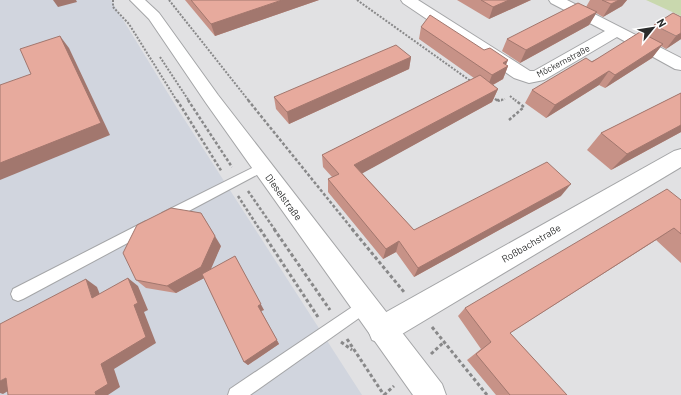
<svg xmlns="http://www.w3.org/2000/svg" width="681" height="395" font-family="Barlow,sans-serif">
  <rect width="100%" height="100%" fill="#e1e1e3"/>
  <path fill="#d1d5de" d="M0,0H111L177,108L362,395H0Z"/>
  <path fill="#c9d8ae" d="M646,0H681V16Z"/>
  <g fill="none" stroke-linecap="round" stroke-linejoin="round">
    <g stroke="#a4a5a7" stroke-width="2">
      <g id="lane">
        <path d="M262,163L266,164L268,167L266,170L170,221L166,222L162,221L160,217L162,213Z"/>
        <path d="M146,221L150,223L152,227L150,231L23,299L18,301L13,299L11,294L13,289Z"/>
        <path d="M364,299L369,301L371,306L369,311L250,395H228L230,389Z"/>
      </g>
    </g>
    <g stroke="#a4a5a7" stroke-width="2">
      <g id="street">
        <path d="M401,0H418L530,71H534L605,31L551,3L549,0H567L681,58V70L675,69L617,37L544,80L529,83L514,78L403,3Z"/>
        <path d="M681,149V167L392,340L382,344L372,340L368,330L372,320L674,151Z"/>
      </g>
    </g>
    <g stroke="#a4a5a7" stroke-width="2">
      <path id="secondary" d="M130,0H145L159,13L218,95L442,384L446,395H413L206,103L149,19Z"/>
    </g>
    <g stroke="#888889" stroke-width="2" stroke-dasharray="2 1.5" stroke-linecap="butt">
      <path d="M113,0V7L129,24L177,101"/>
      <path d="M169,0L249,101"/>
      <path d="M357,0L472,82"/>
      <path d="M160,57L189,101"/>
      <path d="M510,96L516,101"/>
      <path d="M492,97L498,101"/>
      <path d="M498,101L505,99"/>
    </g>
    <g stroke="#888889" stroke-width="2.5" stroke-dasharray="3 2" stroke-linecap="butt">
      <path d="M177,100L222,172"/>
      <path d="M188,100L232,167"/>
      <path d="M248,100L353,230"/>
      <path d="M496,100H502"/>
      <path d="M509,120L524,107L515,100"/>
      <path d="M248,191L275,230"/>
      <path d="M238,196L260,230"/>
    </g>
    <g stroke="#888889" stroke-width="3" stroke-dasharray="3.5 2.5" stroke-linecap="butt">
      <path d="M260,229L318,317"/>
      <path d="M274,229L330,310"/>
      <path d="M352,229L404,292"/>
      <path d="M432,327L487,395"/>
      <path d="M347,339L384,395"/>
      <path d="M341,342L352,350"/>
      <path d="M431,354L444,342"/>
      <path d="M384,395L394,386"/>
    </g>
    <use href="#lane" fill="#fff" fill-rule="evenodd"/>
    <use href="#street" fill="#fff" fill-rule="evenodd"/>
    <use href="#secondary" fill="#fff" fill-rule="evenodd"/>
  </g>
  <g fill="#c79287">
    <path d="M185,0H319L215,36Z"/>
    <path d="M457,0H531L489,19Z"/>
    <path d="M590,0H627L622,6L603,17L596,13L589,25L520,63L502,51L507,39L586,7Z"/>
    <path d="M654,25L681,39L666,49L661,46L652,58L605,88L599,85L546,118L525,103L532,90L646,35Z"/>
    <path d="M421,27L484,50L508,60L506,65L508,66L503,79L493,85L498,89L492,102L362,173L414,230L561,196L414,277L396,252L383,259L328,192V179L332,177L323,167L322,155L474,78L419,39Z"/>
    <path d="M411,57L409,69L289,124L276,109L274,97Z"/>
    <path d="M681,93V132L611,170L587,150L601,133Z"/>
    <path d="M681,200V263L656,240L510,333L567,395H496L467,360L481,349L458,316L465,308Z"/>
    <path d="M221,246L210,269L264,310L261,311L279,344L248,365L244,362L204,278L176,293L146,288L136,280Z"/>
  </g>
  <g fill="#a2776e">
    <path d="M53,0H76L77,2L58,7Z"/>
    <path d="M282,0H319L215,36L211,24Z"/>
    <path d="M509,0H531L489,19L493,7Z"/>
    <path d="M619,0H627L622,6L603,17L611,4Z"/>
    <path d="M597,12L589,25L520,63L526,50Z"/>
    <path d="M681,33V39L666,49L676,36Z"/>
    <path d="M60,36L69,48L110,135L0,180V163Z"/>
    <path d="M663,44L652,58L605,88L615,75Z"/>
    <path d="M411,57L409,69L289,124L287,112Z"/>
    <path d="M508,60L504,68L508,66L503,79L487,88L492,75L503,63Z"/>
    <path d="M609,71L599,85L546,118L555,105Z"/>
    <path d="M498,89L492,102L354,178V165Z"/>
    <path d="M681,125V132L611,170L627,154Z"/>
    <path d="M571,184L561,196L414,277L418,268Z"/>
    <path d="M201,213L221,246L208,276L176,293L167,286Z"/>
    <path d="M674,228L656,240L499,340L510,333Z"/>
    <path d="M399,241L396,252L383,259L386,249Z"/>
    <path d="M235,256L264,310L261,311L279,344L248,365L244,362Z"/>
    <path d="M128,278L138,286L148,310L144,312L156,343L114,369L120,387L108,395H96L95,392L101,364L134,305Z"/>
    <path d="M86,279L97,287L104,305L92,298Z"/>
    <path d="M6,378L23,382L3,394L0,393V381Z"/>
  </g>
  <g fill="#e7aa9d" stroke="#a2776e">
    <path d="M191,0H282L211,24Z"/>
    <path d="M481,0H509L493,7Z"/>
    <path d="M602,0H619L611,4Z"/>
    <path d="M578,3L597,12L526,50L507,39Z"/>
    <path d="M673,13L681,17V33L676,36L654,25Z"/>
    <path d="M430,15L484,50L490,48L508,60L503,63L508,66L492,75L421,27Z"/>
    <path d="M640,32L663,44L615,75L609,71L555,105L532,90L586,58L592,62Z"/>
    <path d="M60,36L101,123L0,163V85L31,74L20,49Z"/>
    <path d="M396,45L411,57L287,112L274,97Z"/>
    <path d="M480,75L498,89L354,165L414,230L547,162L571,184L418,268L399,241L386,249L328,179L339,174L322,155Z"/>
    <path d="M681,93V125L627,154L601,133Z"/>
    <path d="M667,189L681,200V234L674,228L510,333L567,395H510L476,354L491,342L465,308Z"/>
    <path d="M171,208L201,213L215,236L201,267L167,286L136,280L123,253L137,225Z"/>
    <path d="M235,256L261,304L258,306L277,340L244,362L202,274Z"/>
    <path d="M128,278L138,303L134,305L146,337L101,364L108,384L95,392L96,395H8L6,378L0,381V324L86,279L92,298Z"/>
  </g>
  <g text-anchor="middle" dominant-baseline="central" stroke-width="3" stroke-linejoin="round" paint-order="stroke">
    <g font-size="9" fill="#2b2c2c" stroke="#fff">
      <text transform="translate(563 61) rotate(-28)">Möckernstraße</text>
    </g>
    <g font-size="10" fill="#2b2c2c" stroke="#fff">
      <text transform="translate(284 197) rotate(54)">Dieselstraße</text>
      <text transform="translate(531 243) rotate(-30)">Roßbachstraße</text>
    </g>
  </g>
  <g transform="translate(653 28) rotate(60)" stroke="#ffffff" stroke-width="3" paint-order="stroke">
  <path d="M0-3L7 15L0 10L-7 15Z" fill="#2b2c2c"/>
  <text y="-6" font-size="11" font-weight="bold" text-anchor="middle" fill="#2b2c2c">N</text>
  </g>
</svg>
